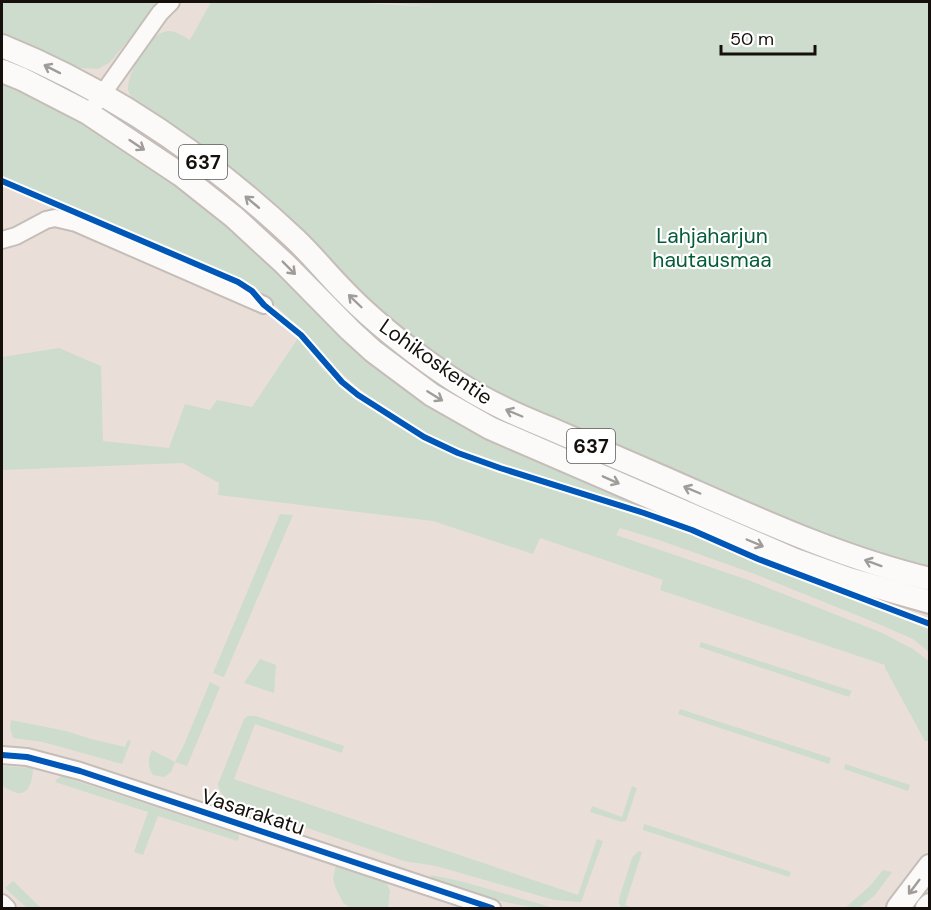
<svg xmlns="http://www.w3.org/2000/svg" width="931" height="910" font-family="'DM Sans',sans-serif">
  <rect width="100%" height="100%" fill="#eadfd8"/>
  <g fill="#cddccd">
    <path d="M2,2H161L109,63L98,69L81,68L63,62L45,53L2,34Z"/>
    <path d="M211,2H344L436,7L378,2H929V570L861,549L794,524L509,400L448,364L401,328L135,103C133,99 129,94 128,90C127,78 142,46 151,39C155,35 163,32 168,31C176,31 183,36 190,40Z"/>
    <path d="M2,84L15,87L83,121L119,143L230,224L397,380L691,525C645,509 599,494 552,480C510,467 468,455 428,436C416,430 405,421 393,414C377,403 361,391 347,378C311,344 286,309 244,282L2,176Z"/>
    <path d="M224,187L385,338L675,492L672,498L494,419L439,386L379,343L219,193Z"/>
    <path d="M298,338L322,369L352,394L393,424L447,453L577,497L632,512L679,529L837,594L929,627V652L913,639L881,625L752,573L656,539L620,528L616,535L748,580L880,632L913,649L929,661V741H925L885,668V665L660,590L663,580L540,538L533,554L433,521L218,495L219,483L183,463L2,470V357L59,348L101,366L103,441L169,448L185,404L210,410L217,400L252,407Z"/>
    <path d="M280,514L293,515L224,677L213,673Z"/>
    <path d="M701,642L852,691L849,697L699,647Z"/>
    <path d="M260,659L276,665L274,693L244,683Z"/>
    <path d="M210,682L220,687L187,766L175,762L171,772L164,777L153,775C147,766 148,759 152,750L175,762L184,745Z"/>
    <path d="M680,709L831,758L829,764L678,714Z"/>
    <path d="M248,716H256L344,746L342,753L255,724L234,779L578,895L597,839L603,841L581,902L554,900L436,866L404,861L237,804C226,799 220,796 218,784L244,719Z"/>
    <path d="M11,720L66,731L91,739L125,747L128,740L131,741L122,764L43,742L13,738L10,728Z"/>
    <path d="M845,764L910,785L908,791L844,769Z"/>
    <path d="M2,766L33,768C33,775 31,793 20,793C15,794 7,788 2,786Z"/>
    <path d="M61,776L238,834L239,837L238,841L158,816L143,855L134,852L148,812L55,782L57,779Z"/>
    <path d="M632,786L637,788L626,821L622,822L590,812L592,806L622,817Z"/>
    <path d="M644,824L791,872L789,877L643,830Z"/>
    <path d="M638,851L642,852L625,905L633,908H622L619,904V899L632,858Z"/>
    <path d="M336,865L386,881L390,891L388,908H352L344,904L336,889L333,879Z"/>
    <path d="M883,870L892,872L875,895L859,908H845L870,886Z"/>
    <path d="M431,875L460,881L554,908C512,909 471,891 431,879Z"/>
    <path d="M13,881L41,908H27L5,888Z"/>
  </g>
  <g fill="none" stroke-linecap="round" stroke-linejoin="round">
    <g stroke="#c5bdb8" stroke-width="20">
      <g id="minor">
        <path d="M96,103L160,13L171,2"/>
        <path d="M2,240L16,236L46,220L55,218L76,223L264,305"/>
        <path d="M2,755L27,757L80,771L492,908"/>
        <path d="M2,903L7,908"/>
      </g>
    </g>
    <g stroke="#c5bdb8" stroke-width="26">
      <g id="major">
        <path d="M2,46C111,90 210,159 295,239C313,256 327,274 344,291C365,313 389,333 414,352C439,371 472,393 501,407C517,415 534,422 551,429C586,444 621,459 655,474C745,513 834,556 930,579"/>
        <path d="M2,71L22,79L88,113L181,175L234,217L285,264L350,330L373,351L432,395L490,428L793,559L849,579L930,602"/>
        <path d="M898,908L930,866"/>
        <path d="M927,908L930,905"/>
      </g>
    </g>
    <use href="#minor" stroke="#fcfaf9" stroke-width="16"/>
    <use href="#major" stroke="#fcfaf9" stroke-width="22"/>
    <g stroke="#fff" stroke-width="10">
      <g id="cycleway">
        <path d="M2,181L238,282L252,291L264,305L301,335L342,382L358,395L424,437L458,453L500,468L644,513L692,530L758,559L930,624"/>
        <path d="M2,755L27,757L80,771L492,908"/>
      </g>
    </g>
    <use href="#cycleway" stroke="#0057b8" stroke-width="6"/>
  </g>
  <defs><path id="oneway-shaft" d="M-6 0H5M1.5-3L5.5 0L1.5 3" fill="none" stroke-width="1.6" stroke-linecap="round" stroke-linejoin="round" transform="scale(1.5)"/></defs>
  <g stroke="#a09c9a">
    <use href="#oneway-shaft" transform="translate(52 69) rotate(-153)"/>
    <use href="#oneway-shaft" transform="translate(137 145) rotate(34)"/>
    <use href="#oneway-shaft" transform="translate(252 202) rotate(-140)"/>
    <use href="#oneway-shaft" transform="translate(289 268) rotate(45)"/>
    <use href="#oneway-shaft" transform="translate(355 301) rotate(-136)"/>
    <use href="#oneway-shaft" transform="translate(435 396) rotate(32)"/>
    <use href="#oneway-shaft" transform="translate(514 413) rotate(-157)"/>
    <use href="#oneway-shaft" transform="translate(611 480) rotate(24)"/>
    <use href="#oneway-shaft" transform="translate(692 490) rotate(-157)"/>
    <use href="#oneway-shaft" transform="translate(755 543) rotate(23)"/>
    <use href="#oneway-shaft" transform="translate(873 563) rotate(-160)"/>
    <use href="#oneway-shaft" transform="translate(914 887) rotate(127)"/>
  </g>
  <g text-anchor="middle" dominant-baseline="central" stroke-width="4.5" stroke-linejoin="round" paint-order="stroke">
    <g fill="#fff" stroke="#5c5855" stroke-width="1.5">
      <rect x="179" y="145" width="48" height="34" rx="4.5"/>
      <rect x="567" y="429" width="48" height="34" rx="4.5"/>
    </g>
    <g font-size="20" font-weight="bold" fill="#16100c">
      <text x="203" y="162">637</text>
      <text x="591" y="446">637</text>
    </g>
    <g font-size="21" fill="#065c39" stroke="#fff">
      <text x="712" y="236">Lahjaharjun<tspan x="712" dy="24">hautausmaa</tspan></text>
    </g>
    <g font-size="21" fill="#16100c" stroke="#fff">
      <text transform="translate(436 362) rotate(35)">Lohikoskentie</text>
      <text transform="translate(253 812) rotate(18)">Vasarakatu</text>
    </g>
  </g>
  <rect width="931" height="910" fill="none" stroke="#16100c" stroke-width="6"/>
  <path d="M721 45v9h94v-9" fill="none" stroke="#16100c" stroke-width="3"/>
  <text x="730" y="45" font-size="18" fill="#16100c" stroke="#ffffff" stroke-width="4.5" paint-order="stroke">50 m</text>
</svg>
